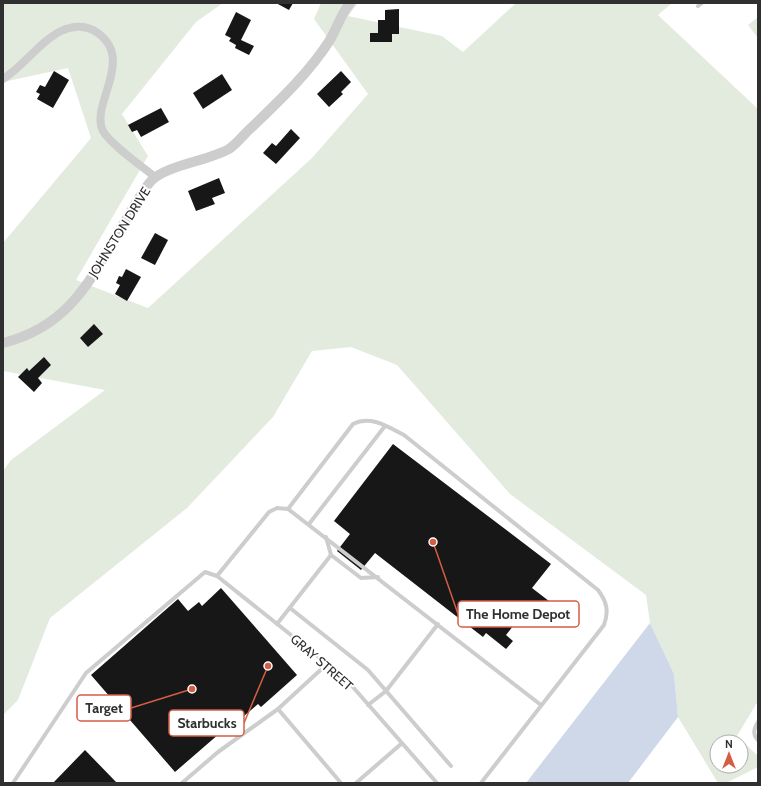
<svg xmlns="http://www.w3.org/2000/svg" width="761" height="786" font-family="Cabin,sans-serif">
  <rect width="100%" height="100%" fill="#fff"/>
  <g fill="#e3ebdf" fill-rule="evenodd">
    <path d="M3,3H223L196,22L122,114L148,156L76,280L148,308L312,158L368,94L314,19L321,3H358L348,16L442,36L463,52L516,3H672L658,15L758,109V701L737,736L758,756V767L726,783H718L678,717L674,674L650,623L646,595L510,494L397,365L351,347L312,351L273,417L187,508L50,618L18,700L3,715V471L11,460L105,390L3,371V243L91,138L68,68L3,82ZM717,742H741V766H717Z"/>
    <path d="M758,17V38L748,25Z"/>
  </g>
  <path fill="#ced8e9" d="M650,623L674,674L678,717L628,783H526Z"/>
  <g fill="#171717">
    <path d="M276,3H293L289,10Z"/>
    <path d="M399,9V34H392V42H370V33H378V20H385V10Z"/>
    <path d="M236,12L251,20L241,40L254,46L249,55L235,48L236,45L229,41L231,38L225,35Z"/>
    <path d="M54,71L69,80L53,108L37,99L40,94L36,92L40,85L45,87Z"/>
    <path d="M341,71L351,82L341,92L343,94L329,107L317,94Z"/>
    <path d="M222,74L232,90L203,109L193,93Z"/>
    <path d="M161,108L169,122L141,137L137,130L132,132L128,125Z"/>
    <path d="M291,129L300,138L276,164L263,153L272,143L276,146Z"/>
    <path d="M219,178L225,193L212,198L215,204L196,211L188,191Z"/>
    <path d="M155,233L168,240L155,265L141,258Z"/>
    <path d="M126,269L141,277L127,301L115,294L120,285L116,283L119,276L122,277Z"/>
    <path d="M94,324L103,334L88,347L80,338Z"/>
    <path d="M44,357L51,365L38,378L42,383L34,392L18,377L27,368L29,371Z"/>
    <path d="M393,444L551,564L532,588L558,608L547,622L528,607L506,635L513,641L506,649L486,633L483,637L375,553L361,570L337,551L350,534L334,521Z"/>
    <path d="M221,588L297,675L261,707L258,704L244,716L242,714L175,772L91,675L178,599L188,611L199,602L202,606Z"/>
    <path d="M85,750L117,783H53Z"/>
  </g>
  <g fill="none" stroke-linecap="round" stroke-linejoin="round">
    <g stroke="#cdcdcd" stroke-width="4">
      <path d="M698,6L702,3"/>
      <path d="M288,509L353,424C371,415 388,427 404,435L598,590C607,602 609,611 604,625L481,783"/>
      <path d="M309,524L385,426"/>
      <path d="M326,537L331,555L361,578L378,577"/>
      <path d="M217,576L269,512L277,508L288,509L541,705"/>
      <path d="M290,608L368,670L451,766"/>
      <path d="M277,624L331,555"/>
      <path d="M368,705L386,691L438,624"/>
      <path d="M278,709L341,783"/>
      <path d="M758,722C754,729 752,734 758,740"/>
      <path d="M13,783L86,673L205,572L217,576L345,678L437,783"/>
      <path d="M182,783L218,752L278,709L327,664"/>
      <path d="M356,783L401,744"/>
    </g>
    <path stroke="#cdcdcd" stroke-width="8" d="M3,79C24,66 39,42 61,31C71,26 84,25 93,30C139,56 89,104 103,131C110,144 143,167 155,177"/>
    <path stroke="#cdcdcd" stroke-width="10" d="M3,343C74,325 93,274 128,216C135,205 142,191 151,181C166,165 208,161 229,149C237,144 244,134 251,128C279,101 309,73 330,40C337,28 341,14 350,3"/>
  </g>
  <g text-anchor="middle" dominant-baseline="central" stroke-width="4" stroke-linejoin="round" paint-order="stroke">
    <g font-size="13" fill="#303030" stroke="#fff">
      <text transform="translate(119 232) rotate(-58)">JOHNSTON DRIVE</text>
      <text transform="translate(322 662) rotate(41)">GRAY STREET</text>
    </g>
  </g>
  <path fill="none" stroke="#d45d45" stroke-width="1.5" d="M433 542L458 614M192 689L131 708M268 666L244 723"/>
  <g fill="#d45d45" stroke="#fff" stroke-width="1.5">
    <circle cx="433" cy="542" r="4"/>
    <circle cx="192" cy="689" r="4"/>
    <circle cx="268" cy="666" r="4"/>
  </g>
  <g fill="#fff" stroke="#d45d45" stroke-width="1.5">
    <rect x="458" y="601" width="121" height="26" rx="4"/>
    <rect x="77" y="695" width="54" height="26" rx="4"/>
    <rect x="169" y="710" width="75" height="26" rx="4"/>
  </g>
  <g font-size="14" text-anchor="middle" font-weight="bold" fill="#303030">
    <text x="518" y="619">The Home Depot</text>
    <text x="104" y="713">Target</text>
    <text x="207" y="728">Starbucks</text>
  </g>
  <rect width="761" height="786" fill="none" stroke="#303030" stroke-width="8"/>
  <g transform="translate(729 754)"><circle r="19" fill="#ffffff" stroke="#acacac"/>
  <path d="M0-3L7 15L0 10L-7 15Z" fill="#d45d45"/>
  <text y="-6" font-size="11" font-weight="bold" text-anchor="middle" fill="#303030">N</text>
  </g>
</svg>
